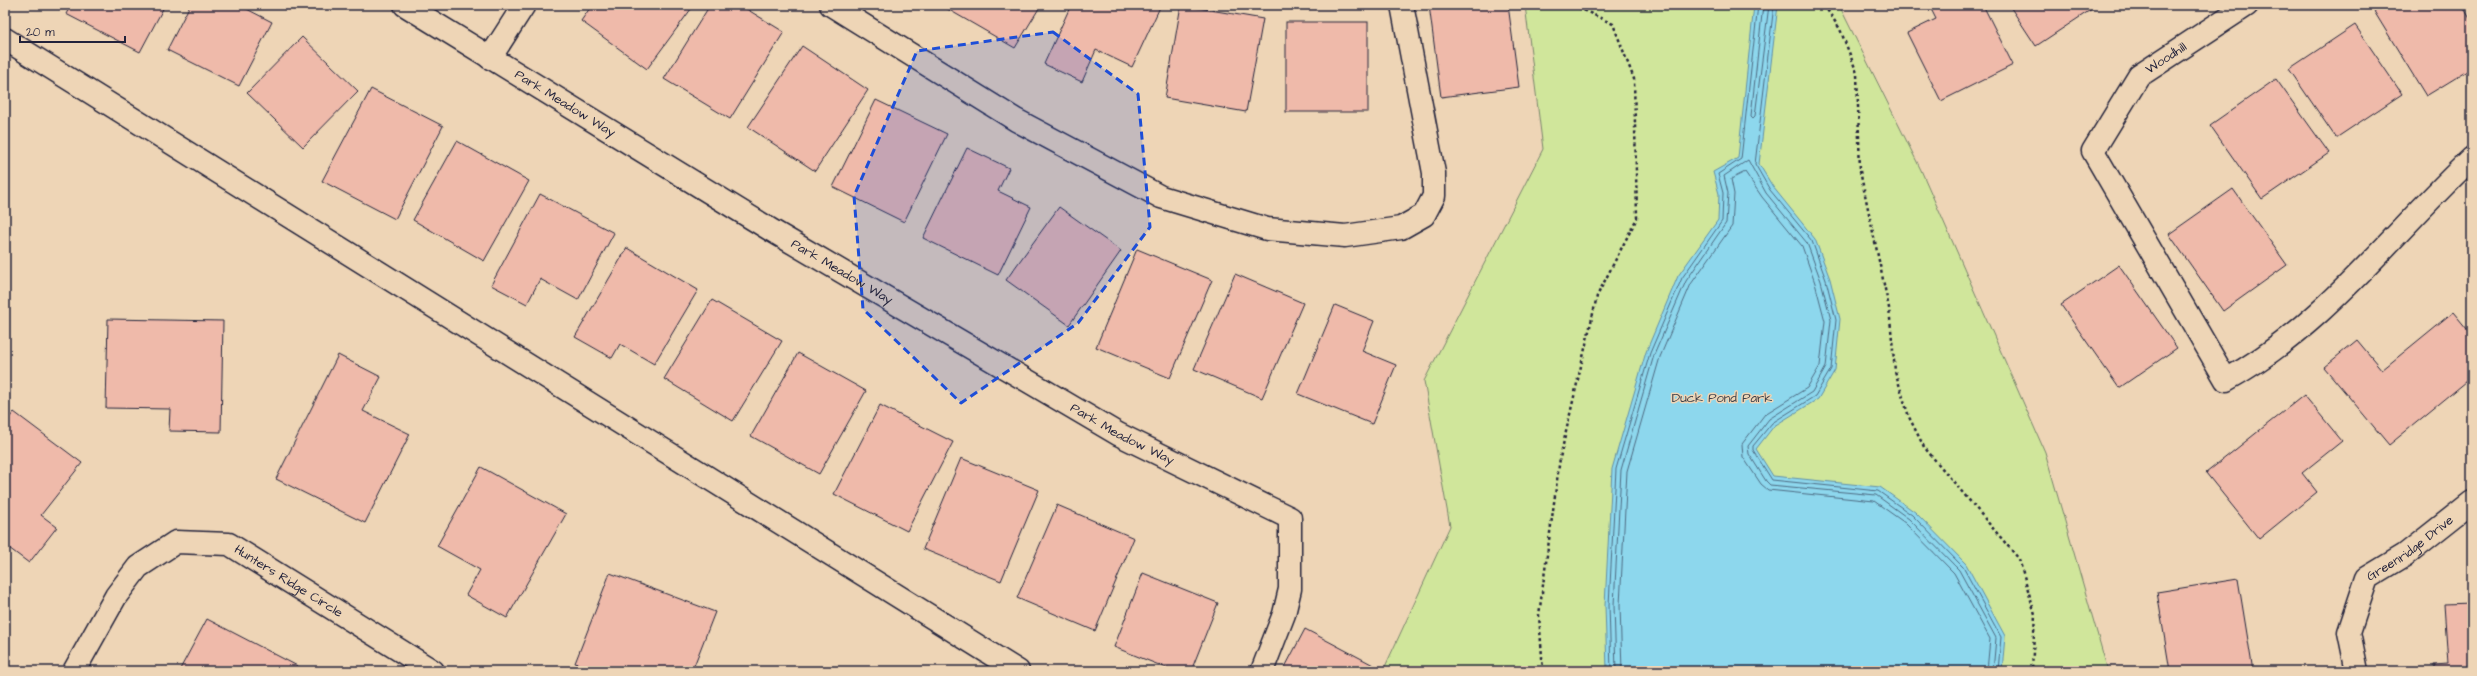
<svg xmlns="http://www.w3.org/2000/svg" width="2477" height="676" font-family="'Architects Daughter',sans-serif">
  <rect width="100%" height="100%" fill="#eed5b6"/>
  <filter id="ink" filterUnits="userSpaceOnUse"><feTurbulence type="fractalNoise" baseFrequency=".025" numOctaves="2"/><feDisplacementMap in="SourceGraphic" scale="8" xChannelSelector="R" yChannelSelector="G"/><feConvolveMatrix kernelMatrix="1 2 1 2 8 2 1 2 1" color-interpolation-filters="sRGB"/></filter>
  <g filter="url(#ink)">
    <path fill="#d0e69b" stroke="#79846b" d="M1525,5H1839L1921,170L2045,452L2108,671H1383L1450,526L1424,381L1543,149Z"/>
    <path fill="#8dd7ed" stroke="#628fa6" d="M1754,5H1778L1759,164L1773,187L1815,239L1830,279L1840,319L1835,370L1818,399L1774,426L1756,449L1773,476L1880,487L1915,512L1966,564L2005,636L2002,671H1607L1605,605L1612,469L1646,352L1678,276L1718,220L1719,194L1713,172L1738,158Z"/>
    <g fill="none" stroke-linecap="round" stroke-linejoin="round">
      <g stroke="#4d6a82" stroke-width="1">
        <path d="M1763,5L1751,116L1753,118L1755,116L1769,5"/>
        <path d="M1774,5L1755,164L1770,190L1812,241L1826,280L1836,320L1831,369L1815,396L1772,423L1753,446V450L1772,480L1878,491L1912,515L1963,567L2001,637L1998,671"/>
        <path d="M1611,671L1609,605L1616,469L1650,353L1682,278L1722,221L1723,193L1718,174L1741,159L1758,5"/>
        <path d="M1616,671L1614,605L1621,470L1654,355L1686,281L1726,223L1728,193L1724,176L1748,160L1766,193L1807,243L1821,281L1831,320L1826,367L1812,392L1769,419L1748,446L1749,454L1766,481L1770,485L1876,495L1909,519L1959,570L1996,638L1993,671"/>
        <path d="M1622,671L1620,605L1627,471L1660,357L1691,284L1732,226L1734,194L1731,179L1745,172L1762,197L1802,246L1815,283L1825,321L1820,366L1807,388L1765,414L1742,444L1743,457L1761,484L1768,490L1874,501L1905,523L1954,573L1990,639L1987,671"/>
      </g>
    </g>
    <g fill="#efbaaa" stroke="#22223b">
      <path d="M71,5H165L140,52L66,14Z"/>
      <path d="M190,5H239L272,22L239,86L167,50Z"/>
      <path d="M592,5H694L647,69L581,21Z"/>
      <path d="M710,5H740L784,32L730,119L664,79Z"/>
      <path d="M945,5H1041L1015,48L944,7Z"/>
      <path d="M1071,5H1161L1132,67L1096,50L1082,82L1044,64Z"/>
      <path d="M1181,5L1263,19L1246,112L1165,98Z"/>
      <path d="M1429,5H1508L1519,87L1441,97Z"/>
      <path d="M1929,5H1983L2013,65L1941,101L1907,33L1936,19Z"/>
      <path d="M2009,5H2098L2036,46Z"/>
      <path d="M2377,5H2462L2472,22V68L2426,96L2372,8Z"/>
      <rect x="1286" y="22" width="82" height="90"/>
      <path d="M2355,25L2402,94L2336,138L2289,69Z"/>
      <path d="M302,37L358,91L303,147L247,93Z"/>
      <path d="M802,46L868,90L815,171L748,127Z"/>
      <path d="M2276,79L2329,153L2262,199L2210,125Z"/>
      <path d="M371,89L443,126L395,219L322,181Z"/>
      <path d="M876,100L947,134L904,222L833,187Z"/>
      <path d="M457,141L529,181L484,261L413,220Z"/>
      <path d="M967,148L1009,168L998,191L1031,207L998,275L923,238Z"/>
      <path d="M2233,189L2287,265L2223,311L2169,234Z"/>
      <path d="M540,194L614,233L578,300L540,279L527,304L491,285Z"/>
      <path d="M1059,207L1121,251L1069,325L1006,280Z"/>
      <path d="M627,248L698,290L654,364L620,344L612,358L575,337Z"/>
      <path d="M1137,249L1212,280L1170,378L1096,347Z"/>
      <path d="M2119,265L2177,348L2119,388L2061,305Z"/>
      <path d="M1235,274L1303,303L1262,398L1194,369Z"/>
      <path d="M712,300L782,341L733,421L664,379Z"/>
      <path d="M1335,305L1374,321L1362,351L1396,365L1372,424L1298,394Z"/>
      <path d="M2453,312L2472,335V377L2389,445L2324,367L2357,340L2382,370Z"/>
      <path d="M108,319L223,321L221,432L169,431L170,409L106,408Z"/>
      <path d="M798,353L866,391L819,474L751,436Z"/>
      <path d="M338,355L381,377L363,411L410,434L365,523L276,479Z"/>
      <path d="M2304,395L2342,441L2302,473L2317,492L2259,539L2206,473Z"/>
      <path d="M880,405L953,442L907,531L834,494Z"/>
      <path d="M14,412L82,463L41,515L57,527L29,563L5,545V423Z"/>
      <path d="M961,458L1039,490L1001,581L923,549Z"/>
      <path d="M481,467L566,514L507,618L466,595L480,570L437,546Z"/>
      <path d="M1057,505L1134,538L1095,631L1017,598Z"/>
      <path d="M610,573L715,612L692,671H597L575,663Z"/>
      <path d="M1143,573L1218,603L1191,671H1174L1114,647Z"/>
      <path d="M2238,579L2253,671H2170L2157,592Z"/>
      <path d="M2472,603V671H2435V665L2448,664L2444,604Z"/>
      <path d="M207,619L307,671H179Z"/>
      <path d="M1305,629L1377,667L1375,671H1283Z"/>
    </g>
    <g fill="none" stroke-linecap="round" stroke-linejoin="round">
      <g stroke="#22223b" stroke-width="25">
        <g id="minor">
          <path id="s1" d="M405,5L771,230L1118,434L1290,518V589L1284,614L1262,671"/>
          <path d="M831,5L1016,120L1161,197L1267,229L1345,236L1401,228L1424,215L1434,196V173L1402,5"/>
          <path d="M2247,5L2139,76L2093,151L2226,380C2325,326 2391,234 2472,158"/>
          <path d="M5,39L1018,671"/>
          <path d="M490,58L524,5"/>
          <path id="s2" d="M74,671L116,596L138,567L176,542L229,544L433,671"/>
          <path id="s3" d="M2357,671L2349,632L2367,578L2405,555L2472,502"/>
        </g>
      </g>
      <g stroke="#22223b" stroke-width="2.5" stroke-dasharray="3 3" stroke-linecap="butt">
        <path d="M1824,5L1840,29L1857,73L1860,171L1889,308L1895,371L1909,417L1924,447L2019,559L2035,614L2032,671"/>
        <path d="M1543,671L1539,615L1560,458L1597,296L1637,218L1634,79L1613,24L1573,5"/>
      </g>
      <use href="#minor" stroke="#eed5b6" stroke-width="22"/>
    </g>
  </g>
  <path fill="#1d4ed8" fill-opacity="0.2" stroke="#1d4ed8" stroke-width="3" stroke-dasharray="8 5" stroke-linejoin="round" d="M1053,32L1138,94L1150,227L1078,323L961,403L863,309L854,196L917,51Z"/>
  <g text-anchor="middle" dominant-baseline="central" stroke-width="3" stroke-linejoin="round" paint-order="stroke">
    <g font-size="13" fill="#22223b" stroke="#eed5b6">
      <text transform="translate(2166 58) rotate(-33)">Woodhill</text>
      <text stroke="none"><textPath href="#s1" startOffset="188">Park Meadow Way</textPath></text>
      <text stroke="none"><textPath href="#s1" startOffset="512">Park Meadow Way</textPath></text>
      <text stroke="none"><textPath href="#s1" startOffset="836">Park Meadow Way</textPath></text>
      <text stroke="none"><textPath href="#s3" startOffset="149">Greenridge Drive</textPath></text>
      <text stroke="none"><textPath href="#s2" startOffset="291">Hunters Ridge Circle</textPath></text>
    </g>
    <g font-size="13" fill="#3c3f49" stroke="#eed5b6">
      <text x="1722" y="398">Duck Pond Park</text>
    </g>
  </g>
  <rect width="2477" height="676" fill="none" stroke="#eed5b6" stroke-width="20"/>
  <rect x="10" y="10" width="2457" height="656" fill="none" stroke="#22223b" stroke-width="1.5" filter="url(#ink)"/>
  <path d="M20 36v6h105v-6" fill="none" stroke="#22223b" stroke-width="2"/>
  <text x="26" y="36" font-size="12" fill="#22223b" stroke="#eed5b6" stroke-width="3" paint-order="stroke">20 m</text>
</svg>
